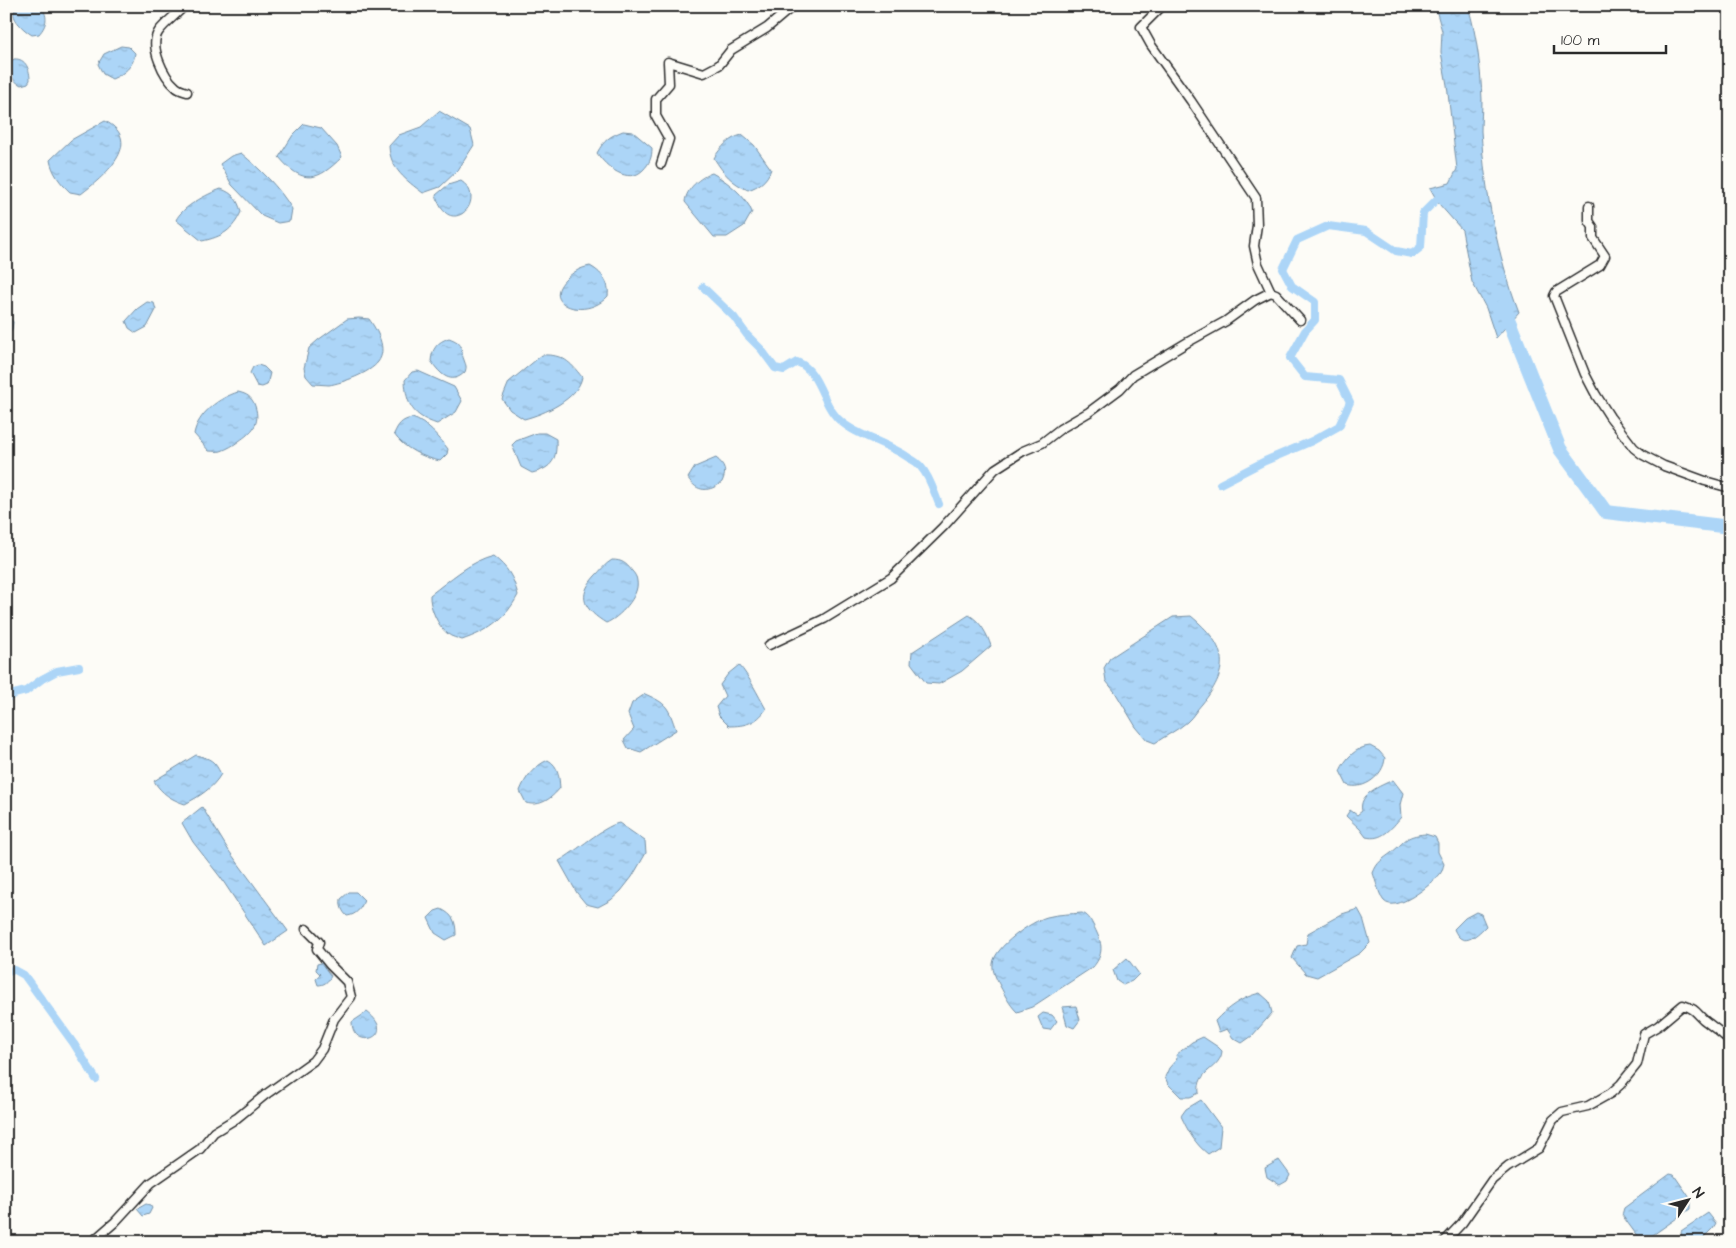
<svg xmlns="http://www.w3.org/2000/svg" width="1736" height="1248" font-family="'Architects Daughter',sans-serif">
  <defs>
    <pattern id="water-ripples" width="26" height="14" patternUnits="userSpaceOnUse" patternTransform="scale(1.25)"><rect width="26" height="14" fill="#acd5f7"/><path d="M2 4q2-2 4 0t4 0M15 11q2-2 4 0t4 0" fill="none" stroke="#94b7d4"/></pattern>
  </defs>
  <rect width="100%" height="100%" fill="#fdfcf7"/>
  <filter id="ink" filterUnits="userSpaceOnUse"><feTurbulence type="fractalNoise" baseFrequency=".02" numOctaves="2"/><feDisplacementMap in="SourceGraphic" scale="10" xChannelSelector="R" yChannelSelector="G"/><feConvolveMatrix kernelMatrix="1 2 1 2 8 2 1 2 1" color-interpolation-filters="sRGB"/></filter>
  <g filter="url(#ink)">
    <g fill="url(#water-ripples)" stroke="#7891a5">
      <path d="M18,6H40C49,15 47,25 39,34L32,35C24,30 15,22 13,13Z"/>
      <path d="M1435,6H1468C1477,36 1481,70 1482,100C1482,110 1481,120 1481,131C1485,193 1497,254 1519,312L1496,338L1486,308L1472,282L1462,230L1439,204L1430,188L1450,183L1457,169L1447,85L1441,52L1442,31Z"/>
      <path d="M121,46L129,47L135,53C134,66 124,74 112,79L103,74L98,64L104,54Z"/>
      <path d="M14,59C26,58 30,70 30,80L28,83L21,85C13,81 9,74 7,65Z"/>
      <path d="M439,111L470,129L474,145L458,170L440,187L423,193C406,180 390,169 389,146L399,135L421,127Z"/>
      <path d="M105,121C146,142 102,178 81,194L70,192C60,183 52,172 50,160L71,140Z"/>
      <path d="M304,124L321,128L337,146L342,157C318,181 303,186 279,157L293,135Z"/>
      <path d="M623,131L633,132L652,148C652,157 650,163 643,170C628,185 606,167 597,153C604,140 610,136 623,131Z"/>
      <path d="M742,135L754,145L771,169C767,181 759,186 748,190C732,183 723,173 714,158C721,147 729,138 742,135Z"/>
      <path d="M241,153C260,169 279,187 292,209L290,221L278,223L262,216L232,185L220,164L231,156Z"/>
      <path d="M712,173C727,181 746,196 752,212L744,226L727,237H714L685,202C686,189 700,177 712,173Z"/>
      <path d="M461,181C490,200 448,241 436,195L448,185Z"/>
      <path d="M221,189C233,193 238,200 241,212C233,230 222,237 202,241L176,220C182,207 207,194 221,189Z"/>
      <path d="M590,266C601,272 610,282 608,296C586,321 540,305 566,279C573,272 580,268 590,266Z"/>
      <path d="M147,302L154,303L156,310L147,327L136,333L129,328L126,321L137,309Z"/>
      <path d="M6,313L13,322L12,329L6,338Z"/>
      <path d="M359,318L369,319C377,330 388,349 378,362C370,373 342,383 329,385C324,385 318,384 313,384L306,376L304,368L309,348L318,340L347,319Z"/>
      <path d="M449,338C465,344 459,347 464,360C466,366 467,366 465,372C451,386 440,374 431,361C432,349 437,342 449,338Z"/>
      <path d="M542,355C563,354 570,362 582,377C578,399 544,414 524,419L510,410L502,399L509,382Z"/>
      <path d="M258,365L264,367L270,373L267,385L262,387L257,386L250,373L253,367Z"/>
      <path d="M418,371L454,387L462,401L456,412L437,424C413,416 406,405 405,380L412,372Z"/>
      <path d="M238,392C247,394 252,397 255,406C261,424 252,432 239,441C234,445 227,449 221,451C218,452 213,451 209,451L194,434C198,413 219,398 238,392Z"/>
      <path d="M412,418C426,422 439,437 448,449L447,454L440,461C424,458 403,448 394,434C398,425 401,420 412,418Z"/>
      <path d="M537,433H545L556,439C557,459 553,468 532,473L521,467L512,445L516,441Z"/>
      <path d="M716,458C725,465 727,471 722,482C710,492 697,493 688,478L695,467Z"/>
      <path d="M493,556C508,568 513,576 518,595C505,620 488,631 462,640C458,638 451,637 448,634C438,627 429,606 430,595C450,580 469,562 493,556Z"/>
      <path d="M612,560C622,560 626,563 632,571C634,573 637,577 637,581C640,596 619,618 606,623C585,610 576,597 595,576C601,570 605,564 612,560Z"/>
      <path d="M969,615C981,622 987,634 991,646L962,671L939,684L926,683L911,663L912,652Z"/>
      <path d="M1191,616C1226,645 1232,667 1202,704C1197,709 1193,717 1187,722C1178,730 1165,736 1155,743L1147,740L1136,727L1115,692L1106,681L1104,668L1110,658L1173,617Z"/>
      <path d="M739,665C749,676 758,695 766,709C757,723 745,726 729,726L719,716L716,707L725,696L720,685L728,674Z"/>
      <path d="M645,694C668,704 668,707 676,730L641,752L628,748L624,740L634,729L628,714L632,703Z"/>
      <path d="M1370,746L1379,751L1385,758C1384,775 1364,791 1347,785L1340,771C1345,759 1356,747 1370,746Z"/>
      <path d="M196,755C211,759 214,760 221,774C213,788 200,796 185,804C172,800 161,793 154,781Z"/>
      <path d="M548,760C559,766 559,777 560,788C551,799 540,807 526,803L520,791C525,778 534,766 548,760Z"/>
      <path d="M1393,780L1403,793L1400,805L1401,817C1391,829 1382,841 1366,837L1360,829L1346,816L1350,810L1357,815L1362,811C1358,794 1380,786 1393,780Z"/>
      <path d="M202,807L229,851L288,931L266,946L221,878L193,842L182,823Z"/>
      <path d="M619,823L645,841L646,853L632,877L621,891L611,900L598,907L586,904L577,893L559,861C577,851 602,827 619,823Z"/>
      <path d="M1425,834L1435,837L1438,843V852L1444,864C1443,867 1442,872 1440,874C1432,884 1396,914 1384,901C1380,897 1375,879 1373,873C1377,862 1383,859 1391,853C1406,841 1404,836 1425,834Z"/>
      <path d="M349,892H356L364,900C361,909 356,915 347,916C342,911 340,906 341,899Z"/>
      <path d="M441,909C453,915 456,921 456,935L446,940L435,933L428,918L435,911Z"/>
      <path d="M1358,909L1363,918L1370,943L1360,953L1317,977L1306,974L1292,958L1297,946L1306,944L1308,933L1342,914Z"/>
      <path d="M1476,912L1481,914L1486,926C1475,937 1462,949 1454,929L1465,918Z"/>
      <path d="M1082,913C1088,915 1090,919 1093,925C1101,940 1106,952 1093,967L1032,1007L1017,1012C1009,1004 1005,995 1000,986C997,980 992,971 993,964C994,947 1032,921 1047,917C1058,914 1071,914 1082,913Z"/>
      <path d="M1127,958L1139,974L1132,981L1123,985L1117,981L1113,970Z"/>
      <path d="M321,963L331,976C328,982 324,985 318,985L316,979L320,974L316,970L317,964Z"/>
      <path d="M1260,993L1269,1001L1272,1013L1252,1036L1242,1043L1233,1038L1227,1029L1219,1032L1215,1021C1227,1008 1242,997 1260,993Z"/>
      <path d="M1076,1006L1080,1020L1074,1028L1067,1025L1062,1007Z"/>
      <path d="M367,1012C400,1037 352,1052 352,1022Z"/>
      <path d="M1043,1013L1052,1015L1057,1021L1050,1030L1043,1029L1038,1017Z"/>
      <path d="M1203,1037L1218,1047L1222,1051C1221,1069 1196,1070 1199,1093L1190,1097H1181L1168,1084L1165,1077L1169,1068L1177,1059L1176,1055L1192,1042Z"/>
      <path d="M1201,1100L1221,1127L1219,1147L1208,1154C1195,1144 1188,1131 1181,1116L1186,1109Z"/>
      <path d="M1279,1160L1290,1175L1287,1181L1280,1185L1267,1177L1265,1168Z"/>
      <path d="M1670,1174L1674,1175L1690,1198V1209L1650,1237H1638L1622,1215L1624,1208Z"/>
      <path d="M146,1204L150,1205L152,1208L149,1214L143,1216L137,1209Z"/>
      <path d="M1708,1213L1716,1223L1713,1228L1699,1242H1686L1682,1238L1681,1231Z"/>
    </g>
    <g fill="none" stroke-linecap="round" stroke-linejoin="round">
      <g stroke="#acd5f7" stroke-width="8">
        <path d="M703,287L734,317L747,335L761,349L775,368L784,370L797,362C818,370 821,398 834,414C848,434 887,442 909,458C913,460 918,463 921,467C930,477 934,492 939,504"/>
        <path d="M1220,484L1265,461L1312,441L1339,426L1350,402L1339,380L1305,377L1290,358L1305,331L1315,320V302L1292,286L1283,269L1297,240L1328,226L1366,231L1396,251L1412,254L1421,247L1423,213L1443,193"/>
        <path d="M6,699L14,694L26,691L42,679L57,671L79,667"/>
        <path d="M6,971L15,970L24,975L74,1044L96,1079"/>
      </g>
      <path stroke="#acd5f7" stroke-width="14" d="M1503,306L1560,449L1606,512L1730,527"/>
      <g stroke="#2b2b2b" stroke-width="11">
        <g id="minor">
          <path d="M184,6C176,15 166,22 159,31C148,46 164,77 176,87C179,90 184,91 187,92"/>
          <path d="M1162,6L1141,27L1151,45L1191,101L1256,198L1257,225L1254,246L1258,264L1271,292"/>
          <path d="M661,164L669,139L656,116V99L669,84L668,62L704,73L719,65L731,50L767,28L793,6"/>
          <path d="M1589,206V221L1593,227V238L1605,256L1600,265L1556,292L1554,296L1585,374L1596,395L1610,417L1634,448L1643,455L1664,466L1705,481L1730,488"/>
          <path d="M769,645L824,619L891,578L943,527L995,469L1023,451L1042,443L1060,429L1089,412L1120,389L1133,375L1188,342L1226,321L1255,300L1271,292L1276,294L1300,320"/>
          <path d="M92,1242L115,1222L151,1183L200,1149L214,1132L237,1118L265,1095L313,1061L322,1049L334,1019L351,997L347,982L330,965L317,949L319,942L306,929"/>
          <path d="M1444,1242L1462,1223L1492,1180L1508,1167L1539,1148L1553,1120L1562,1112L1588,1106L1611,1093L1621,1084L1637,1064L1644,1034L1658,1026L1683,1005C1699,1010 1696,1015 1708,1023C1716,1029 1723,1034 1730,1041"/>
        </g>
      </g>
      <use href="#minor" stroke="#fdfcf7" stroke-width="8"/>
    </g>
  </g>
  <rect width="1736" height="1248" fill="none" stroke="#fdfcf7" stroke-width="25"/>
  <rect x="12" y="12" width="1711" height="1223" fill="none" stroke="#2b2b2b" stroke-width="2" filter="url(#ink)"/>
  <g transform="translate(1688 1200) rotate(54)" stroke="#fdfcf7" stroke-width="4" paint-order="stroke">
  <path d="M0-4L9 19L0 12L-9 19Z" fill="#2b2b2b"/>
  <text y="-8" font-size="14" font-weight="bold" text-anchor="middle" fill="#2b2b2b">N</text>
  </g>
  <path d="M1554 45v8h112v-8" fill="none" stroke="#2b2b2b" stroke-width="2.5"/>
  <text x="1561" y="45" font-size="15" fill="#2b2b2b" stroke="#fdfcf7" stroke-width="4" paint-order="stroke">100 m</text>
</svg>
